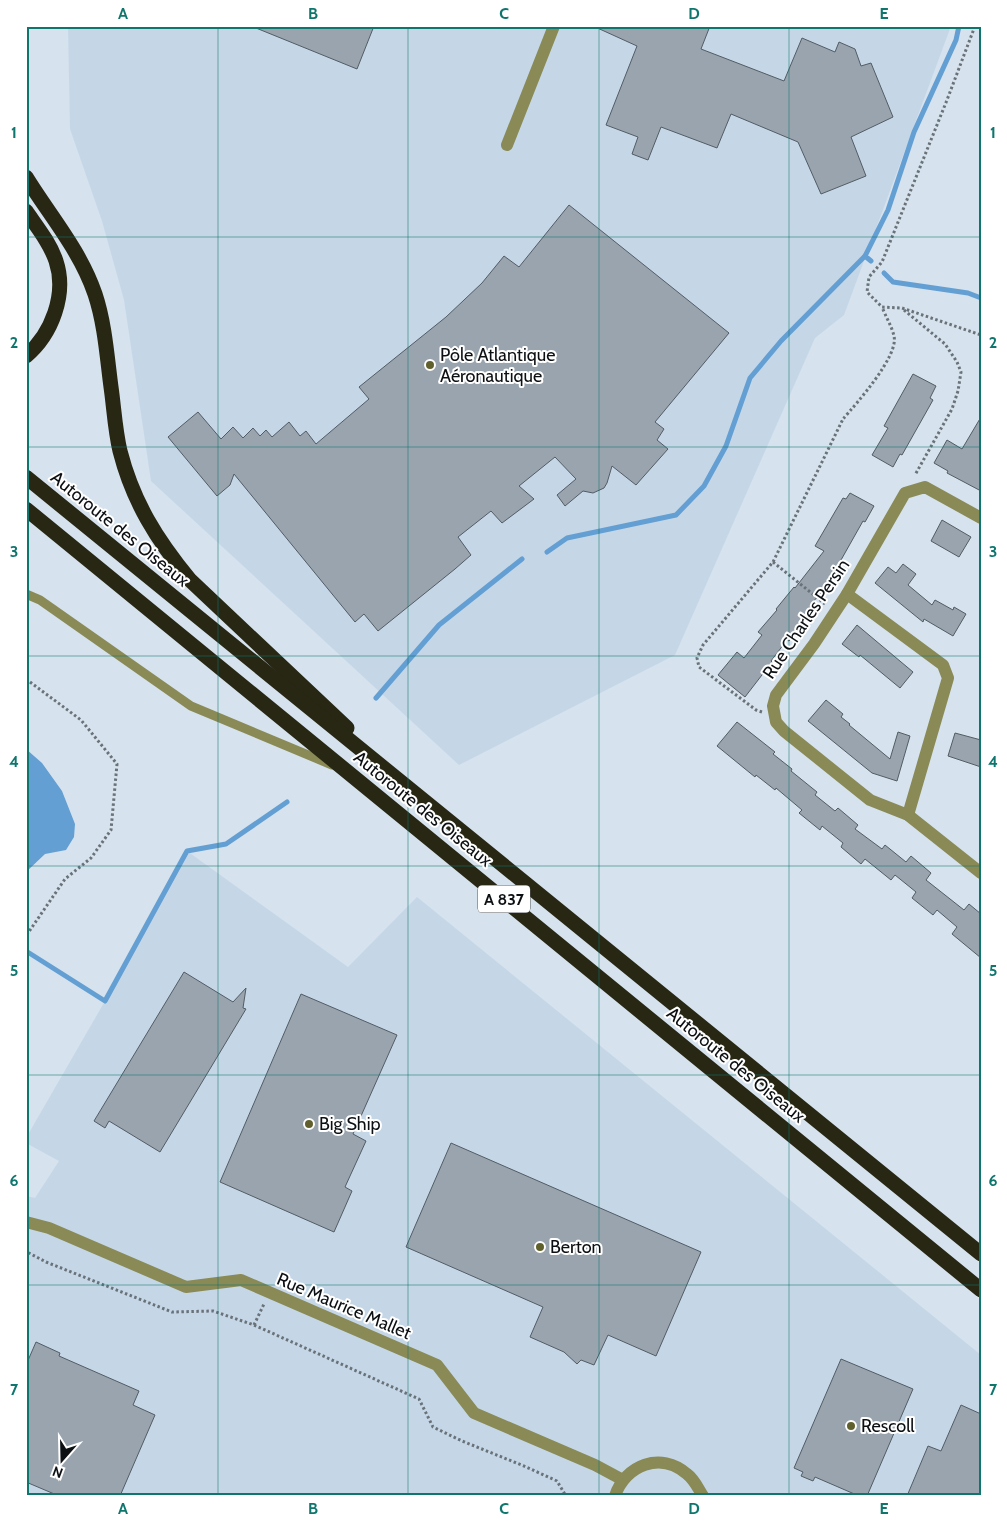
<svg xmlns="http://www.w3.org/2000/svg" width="1007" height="1522" font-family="Cabin,sans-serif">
  <rect width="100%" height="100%" fill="#d6e2ed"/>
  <g fill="#c5d7e7">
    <path d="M68,26H951L844,315L815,338L675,655L459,765L151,481L124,300L102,221L70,129Z"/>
    <path d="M187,851L348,967L417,897L981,1355V1496H26V1196L35,1198L59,1161L26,1143V1138L105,1001Z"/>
  </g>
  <path fill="#639fd3" d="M26,749L42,763L62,791L75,824L74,837L66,850L45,854L26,872Z"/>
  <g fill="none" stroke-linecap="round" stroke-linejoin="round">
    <g stroke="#639fd3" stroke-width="5">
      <path d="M871,261L865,256L888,210L914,132L956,40L959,26"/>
      <path d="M884,273L893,282L968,293L981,298"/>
      <path d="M547,552L567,538L676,515L704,486L726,446L750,378L781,341L865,256"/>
      <path d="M376,698L439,625L522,559"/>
      <path d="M26,951L105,1001L187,851L226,844L287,802"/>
    </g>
  </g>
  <g fill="#99a4ae" stroke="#525c65">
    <path d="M251,26H374L357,69Z"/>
    <path d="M593,26H710L701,49L784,81L802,38L835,52L839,42L855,49L861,66L871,63L893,117L851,137L866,176L821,194L798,142L731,114L717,148L661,127L648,160L632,154L638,137L606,125L637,46Z"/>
    <path d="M569,205L729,333L655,422L664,429L657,440L668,449L636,485L612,466L607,483L604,488L593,493L583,491L565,506L557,495L576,479L555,457L519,486L534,499L502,523L491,511L458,537L471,555L455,569L378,631L364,614L355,622L234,474L230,485L217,496L168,437L198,412L221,439L233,427L243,438L253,428L260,436L266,430L272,437L289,422L300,436L306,431L316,444L369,399L359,387L446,317L482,283L504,256L519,267Z"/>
    <path d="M913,374L936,386L930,398L933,400L902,455L900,454L893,467L872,455L888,428L884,426Z"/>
    <path d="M981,417V491L947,473L948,471L934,463L947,440L962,449Z"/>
    <path d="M850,493L874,506L865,522L863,521L841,560L842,561L834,577L813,602L817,605L789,641L787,640L771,661L772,662L745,697L718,675L737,652L744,658L762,635L758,632L777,610L776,609L794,587L795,588L824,551L815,546L843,498L846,499Z"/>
    <path d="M942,520L971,537L959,557L931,541Z"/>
    <path d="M903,564L916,574L908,585L932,605L935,600L953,610L954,607L966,614L953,636L924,619L923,622L875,583L888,567L896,573Z"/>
    <path d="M857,625L913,672L900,688L860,655L859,657L842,644Z"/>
    <path d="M826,700L843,714L841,717L850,724L849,725L890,759L898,732L910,736L897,781L872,773L808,721Z"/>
    <path d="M737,722L775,752L773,754L792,769L791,771L817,792L815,795L835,811L838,808L858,825L855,829L882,849L885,845L906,862L911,856L931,873L926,880L964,910L969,904L981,914V958L952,934L957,927L937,910L933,915L912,898L916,892L895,875L891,880L865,859L861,864L841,847L843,843L822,826L820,830L799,813L802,810L776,788L775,790L756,775L755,777L717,746Z"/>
    <path d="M955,733L981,740V767L948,756Z"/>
    <path d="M184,972L233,1002L246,988L243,1008L246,1009L160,1152L109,1121L105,1128L94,1121Z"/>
    <path d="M301,994L397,1035L353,1134L366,1141L345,1187L352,1191L334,1232L220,1182Z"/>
    <path d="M451,1143L701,1252L656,1356L608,1335L594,1365L581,1360L577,1364L564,1352L530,1337L543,1307L406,1247Z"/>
    <path d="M36,1342L60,1353L59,1356L139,1391L133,1405L155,1415L120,1496H59L26,1482V1365Z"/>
    <path d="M841,1359L913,1389L867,1496H859L815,1477L813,1481L801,1476L803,1472L794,1468Z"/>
    <path d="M961,1405L981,1414V1496H907L928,1446L941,1451Z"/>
  </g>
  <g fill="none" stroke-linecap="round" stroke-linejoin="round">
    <g stroke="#6a7279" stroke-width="3" stroke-dasharray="2.5 2.5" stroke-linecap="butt">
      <path d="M975,26L947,100L882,262L869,277L867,292L882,307L902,308L981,335"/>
      <path d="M904,310L945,344L957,362L961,372L958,391L952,409L915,475"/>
      <path d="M773,562L825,604"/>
      <path d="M26,679L81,720L117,764L111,830L91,858L65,879L26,936"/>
      <path d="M762,712L756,710L699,667L697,658L703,645L773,562L843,419C856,404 899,356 894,336C892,327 886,317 882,307"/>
      <path d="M26,1248L29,1253L46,1262L172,1312L213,1311L254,1325L419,1399L433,1427L462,1441L524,1466L557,1481L566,1496"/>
      <path d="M254,1325L264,1304"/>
    </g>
    <path stroke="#898a56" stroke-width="9" d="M26,594L40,600L191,706L332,765"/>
    <g stroke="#898a56" stroke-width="12">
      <path d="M507,145L554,26"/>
      <path d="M981,518L925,487L905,493L847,594L814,644L776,695L773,706L776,722L784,731L870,800L908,815L981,873"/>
      <path d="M847,594L943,665L948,678L908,815"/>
      <path d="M26,1222L49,1228L186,1287L241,1280L437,1365L474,1413L595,1465L623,1480"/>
      <path d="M615,1496C625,1465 661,1451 687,1474C694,1479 698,1488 703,1496"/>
    </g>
    <g stroke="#272714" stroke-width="15">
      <path d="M26,177C50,216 80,250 95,294C105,324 107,357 111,387C114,408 115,430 120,451C133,502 157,540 190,580L347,728"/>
      <path d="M26,211C37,227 50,243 56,261C67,294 52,334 26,356"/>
      <path d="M26,477L981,1254"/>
      <path d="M26,509L981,1290"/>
    </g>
  </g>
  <path fill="none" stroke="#0f766e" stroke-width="1" stroke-opacity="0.55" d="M218,26V1496M408,26V1496M599,26V1496M789,26V1496M26,237H981M26,447H981M26,656H981M26,866H981M26,1075H981M26,1285H981"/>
  <g fill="#60602d" stroke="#fff" stroke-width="2">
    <circle cx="430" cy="365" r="5"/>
    <circle cx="309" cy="1124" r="5"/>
    <circle cx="540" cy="1247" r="5"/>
    <circle cx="851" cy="1426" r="5"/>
  </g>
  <g text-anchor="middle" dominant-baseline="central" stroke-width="4" stroke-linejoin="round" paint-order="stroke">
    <rect fill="#fff" stroke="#55585a" stroke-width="1" x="478" y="885.5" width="52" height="27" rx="4"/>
    <g font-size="16" font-weight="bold" fill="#0c1013">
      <text x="504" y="899">A 837</text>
    </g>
    <g font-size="18" fill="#0c1013" stroke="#fff" text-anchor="start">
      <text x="440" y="355">Pôle Atlantique<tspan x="440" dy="21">Aéronautique</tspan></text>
      <text x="319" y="1124">Big Ship</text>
      <text x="550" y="1247">Berton</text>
      <text x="861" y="1426">Rescoll</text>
    </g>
    <g font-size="18" fill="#0c1013" stroke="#fff">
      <text transform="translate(120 529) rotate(39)">Autoroute des Oiseaux</text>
      <text transform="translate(806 619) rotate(-56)">Rue Charles Persin</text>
      <text transform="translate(423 809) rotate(39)">Autoroute des Oiseaux</text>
      <text transform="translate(736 1065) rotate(39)">Autoroute des Oiseaux</text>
      <text transform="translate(344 1306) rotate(23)">Rue Maurice Mallet</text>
    </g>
  </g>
  <rect width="1007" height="1522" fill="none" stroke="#ffffff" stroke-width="55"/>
  <g transform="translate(62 1460) rotate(200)" stroke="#ffffff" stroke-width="4" paint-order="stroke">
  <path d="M0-4L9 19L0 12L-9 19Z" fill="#0c1013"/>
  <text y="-8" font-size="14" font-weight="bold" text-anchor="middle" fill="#0c1013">N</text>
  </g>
  <rect x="28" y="28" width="952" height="1466" fill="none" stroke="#0f766e" stroke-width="2"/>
  <g font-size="16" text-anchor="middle" font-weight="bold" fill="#0f766e">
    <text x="123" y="19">A</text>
    <text x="313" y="19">B</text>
    <text x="504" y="19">C</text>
    <text x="694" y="19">D</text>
    <text x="884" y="19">E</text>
    <text x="14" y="138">1</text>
    <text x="993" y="138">1</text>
    <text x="14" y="348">2</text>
    <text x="993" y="348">2</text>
    <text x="14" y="557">3</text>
    <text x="993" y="557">3</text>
    <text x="14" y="767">4</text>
    <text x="993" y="767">4</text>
    <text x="14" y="976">5</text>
    <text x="993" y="976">5</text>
    <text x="14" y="1186">6</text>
    <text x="993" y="1186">6</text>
    <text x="14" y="1395">7</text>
    <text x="993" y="1395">7</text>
    <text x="123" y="1514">A</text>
    <text x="313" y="1514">B</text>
    <text x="504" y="1514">C</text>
    <text x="694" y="1514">D</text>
    <text x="884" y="1514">E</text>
  </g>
</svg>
